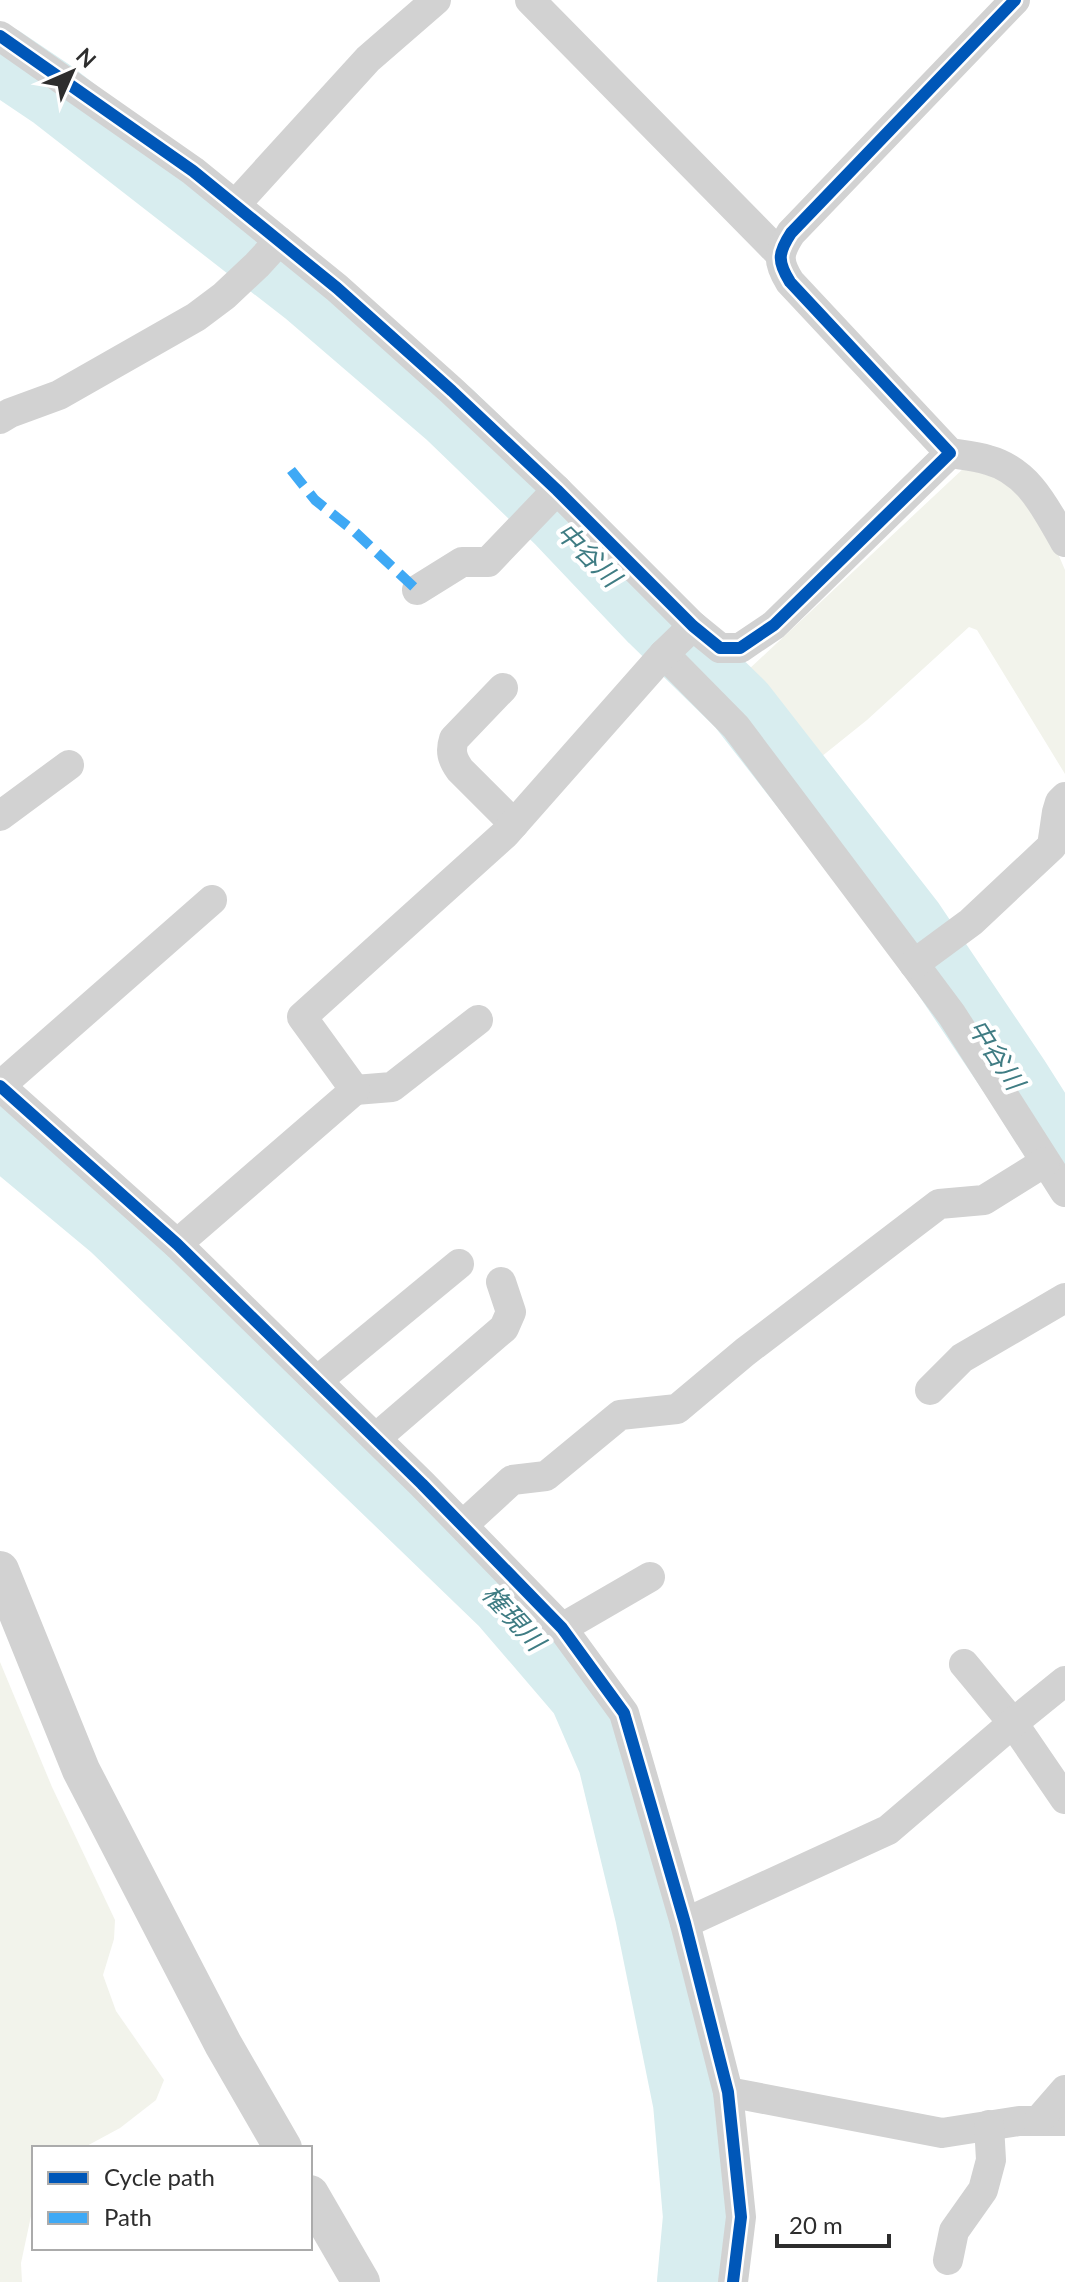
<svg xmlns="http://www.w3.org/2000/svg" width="1065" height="2282" font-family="Lato,'Noto Sans JP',sans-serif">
  <rect width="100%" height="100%" fill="#fff"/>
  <g fill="#f2f3eb">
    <path d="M965,467L1006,479L1050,535L1065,570V774L977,630L969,627L867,720L811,765L747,671Z"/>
    <path d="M0,1662L52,1787L115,1920L114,1939L103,1975L116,2011L164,2080L156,2100L120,2128L83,2148H34V2202L21,2263L22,2282H0Z"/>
  </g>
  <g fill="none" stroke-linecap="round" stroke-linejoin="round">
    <g stroke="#d8edef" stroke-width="68">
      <path d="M0,59L52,94L308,293L450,415L560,521L653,619L741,705L911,923L1016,1079L1065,1156"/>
      <path d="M0,1132L113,1226L504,1603L583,1695L612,1762L649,1915L687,2103L697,2217L691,2282"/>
    </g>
    <g stroke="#d2d2d2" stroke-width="30">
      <path d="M530,0L780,254"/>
      <path d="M0,36L193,171L337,288L452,391L557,490L693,626L720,648H740L774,625L950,453L790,282C777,261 778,253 791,233L1015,0"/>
      <path d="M235,205L368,59L436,0"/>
      <path d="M0,419L10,413L59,395L196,317L224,296L257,265L279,241"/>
      <path d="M950,453C963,455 976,456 988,460C1029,471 1046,509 1065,542"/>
      <path d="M417,590L462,562H488L557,490"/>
      <path d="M664,654L736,727L914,964L952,1015L1065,1192"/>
      <path d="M503,688L454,739C450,751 452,759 460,770L514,824"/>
      <path d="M0,816L69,765"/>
      <path d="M914,964L971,922L1052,846L1057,812L1060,802L1065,797"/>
      <path d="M0,1086L177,1244L422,1484L562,1628L624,1713L685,1923L728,2092L741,2217L733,2282"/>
      <path d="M0,1086L212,900"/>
      <path d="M355,1090L392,1087L478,1020"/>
      <path d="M177,1244L355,1090L302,1017L505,834L664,654L693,626"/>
      <path d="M317,1381L459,1264"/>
      <path d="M930,1390L962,1358L1065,1298"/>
      <path d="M376,1438L504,1328L511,1312L501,1282"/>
      <path d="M463,1525L512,1480L546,1476L620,1415L677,1409L745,1352L939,1204L984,1200L1045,1162"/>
      <path d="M562,1628L650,1577"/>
      <path d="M964,1664L1013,1723L1065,1799"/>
      <path d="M685,1923L888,1830L1013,1723L1065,1681"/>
      <path d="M728,2092L942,2133L1019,2121H1065"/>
      <path d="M1038,2121L1065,2090"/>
      <path d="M948,2260L954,2231L983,2190L991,2160L989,2125"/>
    </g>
    <g stroke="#d2d2d2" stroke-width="38">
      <path d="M0,1570L81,1770L223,2044L283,2148"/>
      <path d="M310,2194L361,2282"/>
    </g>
    <path stroke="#3fa9f5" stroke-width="10" stroke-dasharray="20 10" stroke-linecap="butt" d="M291,470L315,500L355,532L417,590"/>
    <g stroke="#fff" stroke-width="17">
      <g id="cycleway">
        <path d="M0,36L193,171L337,288L452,391L557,490L693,626L720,648H740L774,625L950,453L790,282C777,261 778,253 791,233L1015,0"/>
        <path d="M0,1086L177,1244L422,1484L562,1628L624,1713L685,1923L728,2092L741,2217L733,2282"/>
      </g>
    </g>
    <use href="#cycleway" stroke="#0057b8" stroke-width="12"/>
  </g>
  <g text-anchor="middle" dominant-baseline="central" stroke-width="8" stroke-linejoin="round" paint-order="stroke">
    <g font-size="26" font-style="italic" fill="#3f7c83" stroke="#fff">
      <text transform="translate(589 554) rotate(45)">中谷川</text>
      <text transform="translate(997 1054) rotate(57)">中谷川</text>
      <text transform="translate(514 1617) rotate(48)">権現川</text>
    </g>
  </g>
  <rect x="32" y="2146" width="280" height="104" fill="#ffffff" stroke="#ababab" stroke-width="2"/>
  <rect x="48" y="2172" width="40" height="12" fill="#0057b8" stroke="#ababab" stroke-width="2"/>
  <text x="104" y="2186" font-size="24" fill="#2d2d2d">Cycle path</text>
  <rect x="48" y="2212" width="40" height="12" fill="#3fa9f5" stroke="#ababab" stroke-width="2"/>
  <text x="104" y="2226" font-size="24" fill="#2d2d2d">Path</text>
  <g transform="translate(72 72) rotate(45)" stroke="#ffffff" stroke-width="6" paint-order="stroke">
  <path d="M0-6L14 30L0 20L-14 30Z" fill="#2d2d2d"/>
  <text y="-12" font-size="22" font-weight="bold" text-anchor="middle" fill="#2d2d2d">N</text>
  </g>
  <path d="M777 2234v12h112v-12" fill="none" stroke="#2d2d2d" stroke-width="4"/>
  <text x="789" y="2234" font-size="24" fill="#2d2d2d" stroke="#ffffff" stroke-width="6" paint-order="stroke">20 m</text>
</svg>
